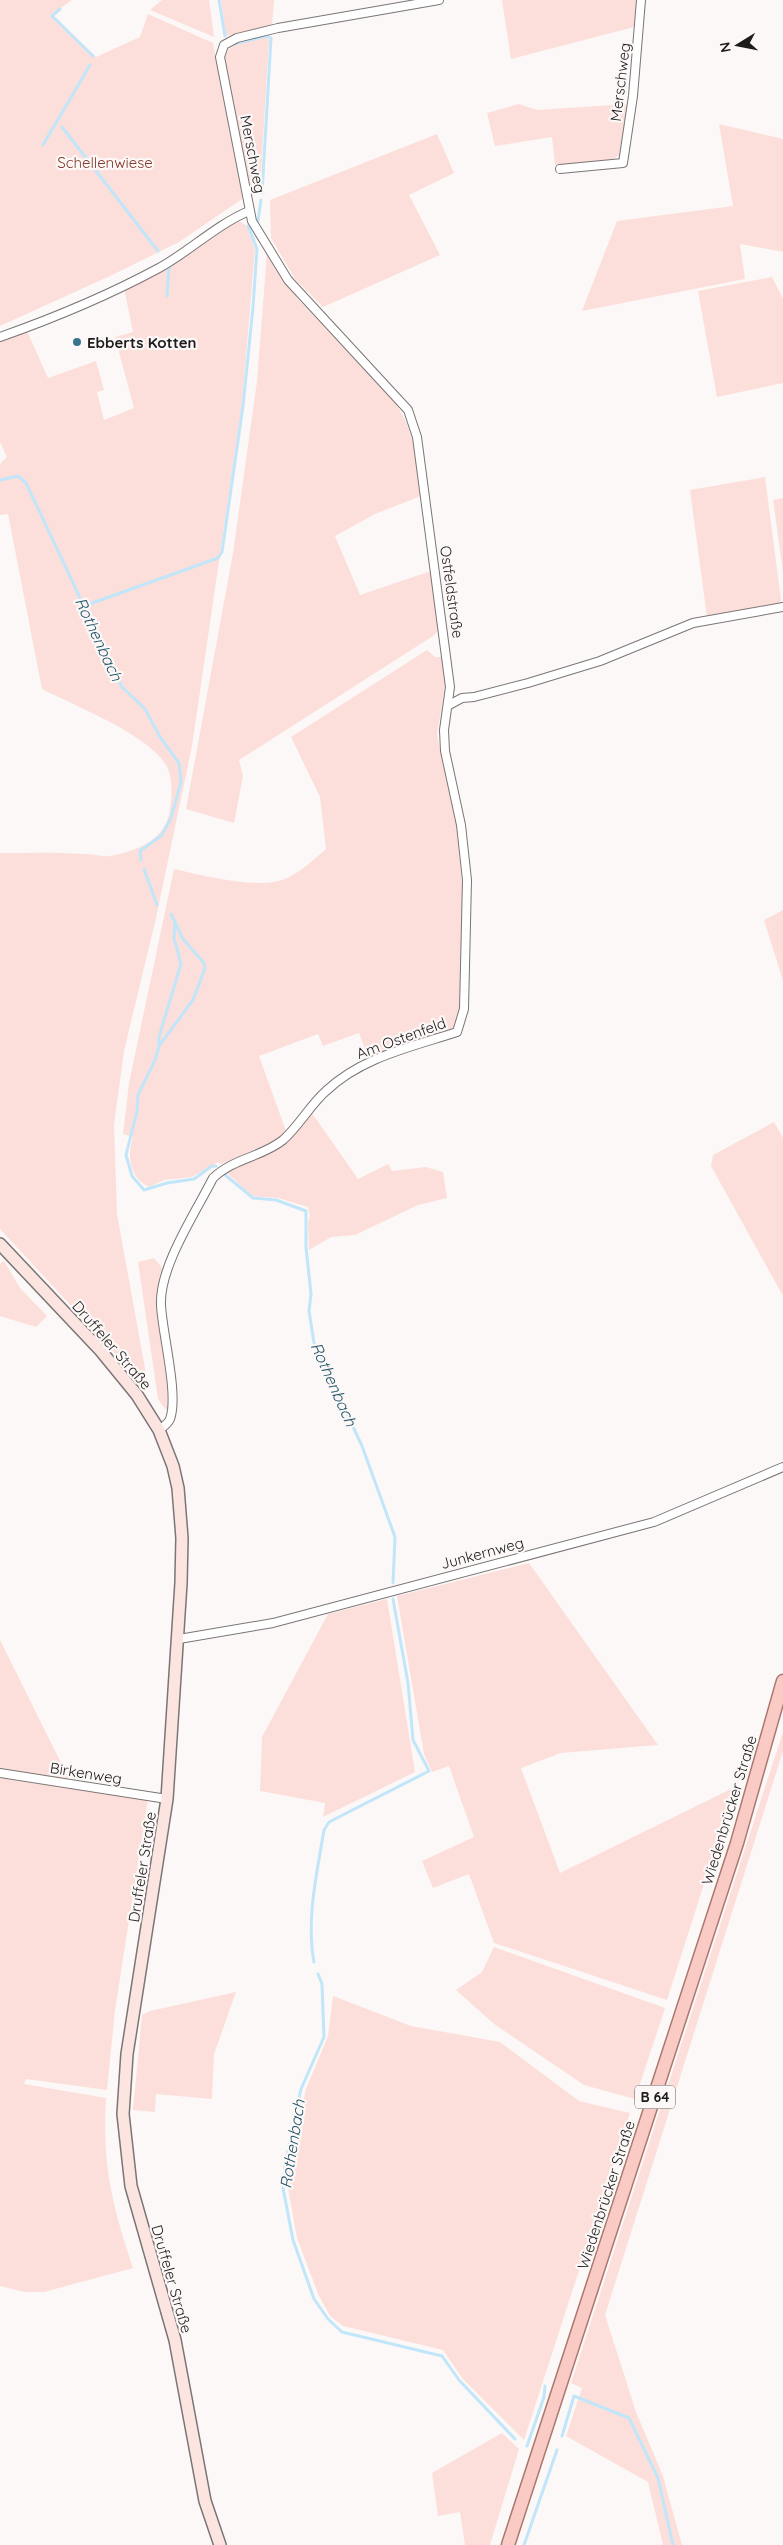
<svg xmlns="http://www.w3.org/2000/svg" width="783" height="2545" font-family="Quicksand,sans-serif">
  <rect width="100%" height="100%" fill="#fcf8f7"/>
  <g fill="#fcdfda">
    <path d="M0,0H72L52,14L96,57L140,37L148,14L213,43L242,191V199L179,242L110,276L0,326Z"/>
    <path d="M162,0H209L214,37L150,10Z"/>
    <path d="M221,0H274L272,25L226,36Z"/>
    <path d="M502,0H637L634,27L511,59Z"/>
    <path d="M265,38H268L269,41L260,189L251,190L224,59C229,41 249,42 265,38Z"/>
    <path d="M519,104L537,110L628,104L621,154L611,160L555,165L552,137L495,146L487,113Z"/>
    <path d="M719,124L783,139V252L740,244L745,279L582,311L617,221L733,206Z"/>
    <path d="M437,134L454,173L409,195L440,255L323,307L295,279L271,238L270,200Z"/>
    <path d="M238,221L246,225L255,249L242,404L192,746L156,918L124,1051L114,1125L117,1214L149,1390L0,1229V853C28,853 56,852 84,854C92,854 102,857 110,856C135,851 162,842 169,815C172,802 173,781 168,769C155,737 73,705 42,689L8,514L0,515V464L7,457L0,442V340L27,331L48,378L96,361L104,390L97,392L104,420L134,408L115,337L133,332L124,288L168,266L166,295L167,296L170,265Z"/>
    <path d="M267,253L296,297L392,399C416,430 416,459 421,496L375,514L335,536L360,595L431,571L439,630L433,636L239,760L243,776L234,823L186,809L233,553L257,381Z"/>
    <path d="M772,277L783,299V383L717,397L698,291Z"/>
    <path d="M765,477L781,600L779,605L707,617L690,490Z"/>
    <path d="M783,498V572L773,500Z"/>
    <path d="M427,650L435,657H442L445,686L437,735L457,826L463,895L460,1008L453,1028L368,1058L359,1033L323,1046L318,1034L259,1056L286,1131L278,1139L221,1164L218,1162L192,1177L164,1180L149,1187C129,1178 127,1155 133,1137L123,1134L129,1083L174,869C200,875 256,889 282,880C299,874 312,861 326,849L320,797L291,737Z"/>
    <path d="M783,910V981L764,920Z"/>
    <path d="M312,1113L358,1179L388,1164L392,1171L426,1167L443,1172L447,1198L418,1205L355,1235L331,1237L309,1250L308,1221L310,1216L308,1207L278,1198L252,1196L225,1171L266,1153Z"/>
    <path d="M774,1122L783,1138V1296L711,1166L713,1155Z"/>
    <path d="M154,1258L163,1269L157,1302L166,1359L168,1409H165L158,1399L138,1262Z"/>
    <path d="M4,1261L20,1288L47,1316L36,1327L0,1316V1264Z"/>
    <path d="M529,1563L658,1745L561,1753L521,1768L560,1873L735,1787L667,2000L494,1943L469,1874L433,1888L422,1861L474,1837L449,1766L432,1772L424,1754L397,1596Z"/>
    <path d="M387,1599L415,1772L323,1817L325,1803L260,1791L262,1737L328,1614Z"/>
    <path d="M0,1640L70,1781L0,1770Z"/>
    <path d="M783,1732V1751L605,2315L636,2412L663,2476L682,2545H663L648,2482L566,2436L582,2388L571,2383Z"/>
    <path d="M0,1776L148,1799L115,2010L107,2090L26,2079L24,2084L106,2098C102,2165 112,2205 133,2268L44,2292H24L0,2286Z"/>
    <path d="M494,1947L665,2008L635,2099L584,2085L494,2024L456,1990L482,1972Z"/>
    <path d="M236,1992L214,2054L212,2099L156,2094L155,2112L133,2110L142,2015L150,2011Z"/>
    <path d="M333,1996L411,2026L500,2042L579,2101L630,2113L524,2440L462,2378L443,2350L343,2326L330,2316L319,2296L297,2238L288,2188L289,2165L306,2089L328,2036Z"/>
    <path d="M502,2433L519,2449L490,2545H465L460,2512L438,2516L432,2473Z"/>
  </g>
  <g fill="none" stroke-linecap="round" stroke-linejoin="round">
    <g stroke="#c1e6f9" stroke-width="3">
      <path d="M219,0L225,36"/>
      <path d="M60,9L52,16L93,56"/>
      <path d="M233,44L267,36L271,38L262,193"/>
      <path d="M62,127L158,251"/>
      <path d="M43,145L90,65"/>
      <path d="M258,221L261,200"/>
      <path d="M167,296L169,266"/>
      <path d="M0,480L18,476L26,483L122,687L145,709L160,737L179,763L181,782L171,818L162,835L140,851L141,860"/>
      <path d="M84,606L218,558L222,552L243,406L253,307L257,249L248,226"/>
      <path d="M144,869L157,905"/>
      <path d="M171,914L183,939L204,963L205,968L193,1000L159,1046L155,1060L138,1095L137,1111L126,1155L132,1176L144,1190L167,1183L194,1179L212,1166H216"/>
      <path d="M159,1046V1037L181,964L174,938L175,922"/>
      <path d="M224,1174L253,1198L276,1200L306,1211V1247L311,1294L309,1311L314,1343L362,1446L395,1537L393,1583"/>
      <path d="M314,1962C306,1919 317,1873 324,1830L329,1822L429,1771L413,1740L408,1683L393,1599"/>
      <path d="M318,1974L322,1984L324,2037L301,2089L285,2165L283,2188L293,2240L314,2299L328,2319L342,2332L442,2356L459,2380L515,2439"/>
      <path d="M562,2436L574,2396L629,2418L658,2478L673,2545"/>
      <path d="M527,2446L544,2397L545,2386"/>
      <path d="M524,2545L557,2450"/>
    </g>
    <g stroke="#7a7675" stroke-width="10">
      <g id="street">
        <path d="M560,169L623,163L633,96L641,0"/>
        <path d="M0,337C54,318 109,295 159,268C190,251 216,225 249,211"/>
        <path d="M449,705L462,698L474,697L528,683L600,661L693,623L783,607"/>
        <path d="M159,1430C163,1427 168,1424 170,1419C179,1395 162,1332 161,1305C159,1267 196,1212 213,1178C234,1158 262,1157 283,1140C299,1126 310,1105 326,1091C362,1057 411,1047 457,1032L464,1009L467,880L461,825L445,751L444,730L450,687L417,437L408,410L288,280L252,221L220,57L224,45L237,38L278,28L439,0"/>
        <path d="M179,1639L273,1623L654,1522L783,1467"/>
        <path d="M0,1773L167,1799"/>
      </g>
    </g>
    <g stroke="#7a7675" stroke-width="14">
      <path id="secondary" d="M0,1244L101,1351L137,1395L159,1430L173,1466L178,1488L182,1538L181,1583L167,1799L127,2054L123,2114L131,2186L175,2340L205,2501L220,2545"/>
    </g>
    <g stroke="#a9786f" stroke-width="15">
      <path id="primary" d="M508,2545L737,1843L783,1681"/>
    </g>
    <use href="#street" stroke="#fff" stroke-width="8"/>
    <use href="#secondary" stroke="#fce5e1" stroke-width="11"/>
    <use href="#primary" stroke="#f9cbc4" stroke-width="12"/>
  </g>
  <circle fill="#39738c" stroke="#fcf8f7" stroke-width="2" cx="77" cy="342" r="5"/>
  <g text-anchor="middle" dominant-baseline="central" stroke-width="4.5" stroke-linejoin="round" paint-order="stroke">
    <rect fill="#fcf8f7" stroke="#605e5d" stroke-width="1" x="635" y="2085.5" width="40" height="23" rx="4"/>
    <g font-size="14" font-weight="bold" fill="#1d1c1b">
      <text x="655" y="2097">B 64</text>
    </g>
    <g font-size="15" fill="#1d1c1b" stroke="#fcf8f7">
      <text transform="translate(620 82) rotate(-83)">Merschweg</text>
      <text transform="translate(253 154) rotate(79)">Merschweg</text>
      <text transform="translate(452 592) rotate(82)">Ostfeldstraße</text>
      <text transform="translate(401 1038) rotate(-20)">Am Ostenfeld</text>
      <text transform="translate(112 1345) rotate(49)">Druffeler Straße</text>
      <text transform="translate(482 1553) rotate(-15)">Junkernweg</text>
      <text transform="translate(86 1773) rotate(9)">Birkenweg</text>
      <text transform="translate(729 1810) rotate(-73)">Wiedenbrücker Straße</text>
      <text transform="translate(142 1867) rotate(-81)">Druffeler Straße</text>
      <text transform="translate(606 2195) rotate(-72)">Wiedenbrücker Straße</text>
      <text transform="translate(172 2279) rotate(74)">Druffeler Straße</text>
    </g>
    <g font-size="15" fill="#84382c" stroke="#fcf8f7">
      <text x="105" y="162">Schellenwiese</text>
    </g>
    <g font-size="15" font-weight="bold" fill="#1d1c1b" stroke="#fcf8f7" text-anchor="start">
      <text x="87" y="342">Ebberts Kotten</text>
    </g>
    <g font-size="16" font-style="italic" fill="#215469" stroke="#fcf8f7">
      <text transform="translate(99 639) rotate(65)">Rothenbach</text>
      <text transform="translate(334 1384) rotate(66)">Rothenbach</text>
      <text transform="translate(292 2144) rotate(-81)">Rothenbach</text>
    </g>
  </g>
  <g transform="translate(738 45) rotate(260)" stroke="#fcf8f7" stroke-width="4" paint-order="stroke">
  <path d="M0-4L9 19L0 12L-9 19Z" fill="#1d1c1b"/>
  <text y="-8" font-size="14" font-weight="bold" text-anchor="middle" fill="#1d1c1b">N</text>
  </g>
</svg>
